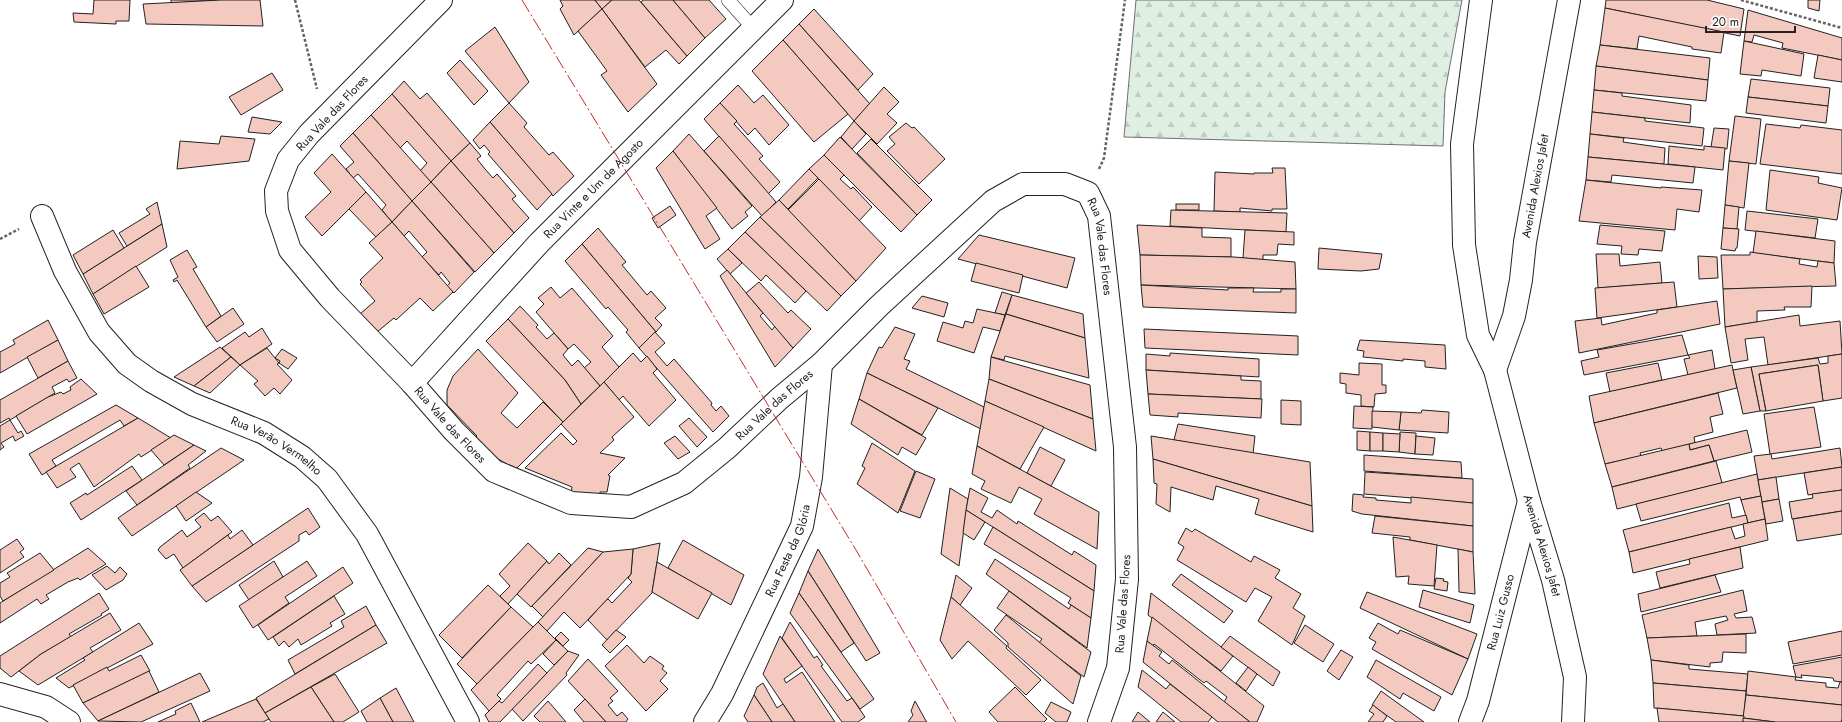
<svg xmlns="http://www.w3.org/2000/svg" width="1842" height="722" font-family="Jost,sans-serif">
  <defs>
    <pattern id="forest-firs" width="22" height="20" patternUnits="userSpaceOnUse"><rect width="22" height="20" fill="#e0efe3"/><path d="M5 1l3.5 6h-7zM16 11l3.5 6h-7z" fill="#c0cdc2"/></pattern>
  </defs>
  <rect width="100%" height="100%" fill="#fff"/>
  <path fill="url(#forest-firs)" stroke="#6f6f6f" d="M1136,0H1462L1445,92L1443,146L1124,137Z"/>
  <g fill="#f3c9c0" stroke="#222">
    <path d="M94,0H130L129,21H116V24L74,22L73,13L93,14Z"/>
    <path d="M171,0H221L171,3Z"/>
    <path d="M221,0H260L263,26L146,24L143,4Z"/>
    <path d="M560,0H595L602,9L574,35L560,9L563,6Z"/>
    <path d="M595,0H612L602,9Z"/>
    <path d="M612,0H639L687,56L679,64L666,50L645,67L602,9Z"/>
    <path d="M643,0H673L705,38L687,56L641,2Z"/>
    <path d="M673,0H709L726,19L705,38Z"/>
    <path d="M1606,0H1707L1744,9L1740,36L1605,8Z"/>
    <path d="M1808,0H1820L1819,11L1808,8Z"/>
    <path d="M1605,8L1724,32L1721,53L1692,49V47L1639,36L1637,49L1600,45Z"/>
    <path d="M602,9L657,84L628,112L601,75L607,71L578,31Z"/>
    <path d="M814,9L873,74L858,90L799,24Z"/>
    <path d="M1748,10L1842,38V60L1782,48L1783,43L1754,35L1752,42L1744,41Z"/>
    <path d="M799,24L870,104L854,121L783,40Z"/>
    <path d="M495,27L529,82L509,103L465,51Z"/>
    <path d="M783,40L848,114L814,142L752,71Z"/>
    <path d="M1744,41L1804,54L1801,76L1762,70L1761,76L1740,74Z"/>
    <path d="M1600,45L1710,58L1708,80L1596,66Z"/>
    <path d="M1818,55L1842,60V82L1814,78Z"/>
    <path d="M460,60L488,91L474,105L447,73Z"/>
    <path d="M1596,66L1708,80L1706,101L1594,90Z"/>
    <path d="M272,73L283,90L241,115L229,97Z"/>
    <path d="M1751,79L1830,88L1828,106L1748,97Z"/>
    <path d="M404,81L420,99L427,93L470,143L451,161L392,94Z"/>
    <path d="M738,85L754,103L763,95L789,125L769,145L755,128L748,135L720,103Z"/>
    <path d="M884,87L899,102L887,114L897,123L877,144L854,121Z"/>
    <path d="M1594,90L1622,93V96L1691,105L1690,123L1592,112Z"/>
    <path d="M392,94L451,161L431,182L420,171L427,163L407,141L400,148L371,115Z"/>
    <path d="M1748,97L1828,106L1826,123L1746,113Z"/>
    <path d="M509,103L527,123L524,127L549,155L553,152L574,176L553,196L490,122Z"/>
    <path d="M720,103L737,121L734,124L763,156L759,159L780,182L768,194L704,119Z"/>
    <path d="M1592,112L1645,118V121L1704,128L1702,146L1590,134Z"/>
    <path d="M371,115L431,182L412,201L353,133Z"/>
    <path d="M1735,116L1761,119L1756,164L1729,161Z"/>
    <path d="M252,117L282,122L270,134L248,132Z"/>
    <path d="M854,121L866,134L852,149L841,137Z"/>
    <path d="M490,122L552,194L537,210L488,154L490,152L484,145L480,149L473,140Z"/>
    <path d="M906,123L912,128L914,127L945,159L919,184L887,151L895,144L889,137Z"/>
    <path d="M1766,124L1800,128L1801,125L1842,130V174L1760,164Z"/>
    <path d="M1714,128L1729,129L1727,149L1711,147Z"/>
    <path d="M353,133L412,201L392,222L382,210L386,205L358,174L353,178L346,169L354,162L340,146Z"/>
    <path d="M689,134L752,206L745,212L748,216L732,229L673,151Z"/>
    <path d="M1590,134L1624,138L1623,142L1665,148L1664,164L1588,157Z"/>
    <path d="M221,136L255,139L249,161L177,169L180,141L219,144Z"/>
    <path d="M719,136L776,202L762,216L704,151Z"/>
    <path d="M840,137L917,215L901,232L824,155Z"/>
    <path d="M871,139L932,200L917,215L857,153Z"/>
    <path d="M470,143L481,156L477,159L485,169L493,178L497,174L516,196L512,199L529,218L514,233L451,161Z"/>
    <path d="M1669,146L1704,150V146L1725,148L1723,170L1668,164Z"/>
    <path d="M673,151L717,208L706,216L720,239L705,249L656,168Z"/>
    <path d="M332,154L366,192L322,236L305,217L331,192L314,173Z"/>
    <path d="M824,155L844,175L840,179L851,189L853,187L872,207L859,221L809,169Z"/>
    <path d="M1588,157L1695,167L1693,183L1612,175L1611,182L1586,180Z"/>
    <path d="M451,161L514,233L494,253L431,182Z"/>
    <path d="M1729,161L1749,163L1744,208L1725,205Z"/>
    <path d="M1272,168H1285L1287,209H1272V211L1240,208V212L1214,211L1215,172L1254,174V173H1273Z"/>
    <path d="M809,169L818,178L788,209L779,200Z"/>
    <path d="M1770,170L1819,177L1818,183L1842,188L1837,220L1766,210Z"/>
    <path d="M819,179L886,248L856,281L788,210Z"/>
    <path d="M1586,180L1661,188V187L1702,190L1699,212L1677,209L1675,230L1579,221Z"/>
    <path d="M431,182L494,253L475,272L412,201Z"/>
    <path d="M366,192L392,222L376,237L349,209Z"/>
    <path d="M779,200L856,281L841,296L760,217Z"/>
    <path d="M412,201L474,272L454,293L447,286L450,283L441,272L439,275L422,257L427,252L409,231L404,236L392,222Z"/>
    <path d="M157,202L162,224L127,246L119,233L150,214L146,209Z"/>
    <rect x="1176" y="204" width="23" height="6"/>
    <path d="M1725,205L1739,207L1737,229L1723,228Z"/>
    <path d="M670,206L676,215L658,228L652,218Z"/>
    <path d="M1171,210L1287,213L1286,232L1170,226Z"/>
    <path d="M1747,211L1818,219L1815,238L1745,230Z"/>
    <path d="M760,217L841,296L827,311L745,232Z"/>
    <path d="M392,222L453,292L433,311L420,298L396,320L394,318L377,332L360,314L375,301L360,284L362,282L360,280L383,258L369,243Z"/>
    <path d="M162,224L167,247L93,294L83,274Z"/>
    <path d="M1137,225L1202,228V237L1231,238V257L1140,255Z"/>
    <path d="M1600,225L1665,231L1662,251L1639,249L1638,255L1621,254L1622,246L1597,244Z"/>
    <path d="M598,228L626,262L622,265L647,295L651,291L666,308L655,318L662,325L656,332L582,244Z"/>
    <path d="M1723,228L1739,229L1737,248H1736L1735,251L1721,249Z"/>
    <path d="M113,230L124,248L83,274L73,255Z"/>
    <path d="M1245,230L1294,232V245L1278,244L1277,255H1263V260L1243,258Z"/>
    <path d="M1756,231L1835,241L1834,263L1753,253Z"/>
    <path d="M745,232L806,291L795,303L766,275L761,281L728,249Z"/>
    <path d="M979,235L1075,258L1067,288L958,259Z"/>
    <path d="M582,244L656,332L639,348L626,332L628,330L608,307L606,309L565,261Z"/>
    <path d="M1319,248L1382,254L1379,269L1361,271L1318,269Z"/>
    <path d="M728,249L742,263L730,274L717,259Z"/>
    <path d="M187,250L197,267L193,269L221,316L206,327L177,280L174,282L173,280L178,277L170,260Z"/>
    <path d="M1750,252L1800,259L1799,264L1817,267L1818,261L1834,263L1836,286L1723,289L1721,255H1750Z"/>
    <path d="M1596,254H1619L1620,266L1660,262L1662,283L1598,288Z"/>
    <path d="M1140,255L1234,257L1295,262L1296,289L1141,285Z"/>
    <path d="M1698,256L1717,257L1718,278L1699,279Z"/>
    <path d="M976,263L1023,275L1019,293L971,281Z"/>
    <path d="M136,266L149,287L104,314L93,294Z"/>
    <path d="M727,270L763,313L760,316L772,330L775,326L793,348L775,367L720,276Z"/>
    <path d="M759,282L788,313L791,310L811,329L793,348L746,293Z"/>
    <path d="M1674,282L1677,307L1597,318L1595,288Z"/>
    <path d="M1141,285L1228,290V288H1254L1253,292H1281V289H1296V313L1143,307Z"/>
    <path d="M1812,286L1811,307H1784L1785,310L1757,311V322L1725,327L1723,289Z"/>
    <path d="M551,287L560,298L572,288L613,336L602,347L619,367L600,386L584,368L591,362L574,344L568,349L536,312L544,304L538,298Z"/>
    <path d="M1002,292L1012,295L1005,315L995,313Z"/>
    <path d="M1012,295L1083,314L1085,338L1006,314Z"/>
    <path d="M922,296L948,303L944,317L912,308Z"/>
    <path d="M1717,301L1720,324L1579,353L1575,321L1601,318L1602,325L1657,313V310Z"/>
    <path d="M520,306L538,325L536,327L547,339L554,333L568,349L563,355L572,366L578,360L600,386L581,404L565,380L508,319Z"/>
    <path d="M233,308L244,324L217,342L206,327Z"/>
    <path d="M977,309L1005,315L1000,331L983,327L974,353L937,341L943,322L963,328L965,321L973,323Z"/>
    <path d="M1006,314L1085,338L1089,378L1005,356L1004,360L991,357Z"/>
    <path d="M1799,315L1800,326L1840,321L1842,354L1768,365L1764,337L1745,339L1748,360L1731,363L1725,327Z"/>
    <path d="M508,319L565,380L581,404L563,422L486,341Z"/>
    <path d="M48,320L58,340L0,373V352L15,344L13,340Z"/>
    <path d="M895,327L915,334L904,359L910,361L906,369L984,407L981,429L867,373L879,347L882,348Z"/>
    <path d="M262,328L272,344L240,365L222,348L245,332L249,337Z"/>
    <path d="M1144,329L1298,336V355L1145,348Z"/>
    <path d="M655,332L665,343L655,352L667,366L674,359L712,403L711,405L716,411L721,406L729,416L713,432L639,348Z"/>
    <path d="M1682,335L1688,355L1584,375L1581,361L1599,357L1597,350Z"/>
    <path d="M58,340L68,361L38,378L27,357Z"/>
    <path d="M1360,340L1445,345L1446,369L1425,367V361L1403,359V361L1363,357L1364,351L1357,350Z"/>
    <path d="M220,347L231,357L194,386L174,377Z"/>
    <path d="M267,348L279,363L277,364L292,380L280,394L274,388L265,396L254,384L258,381L240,365Z"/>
    <path d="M282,349L297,358L288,369L279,363L280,361L275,358Z"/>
    <path d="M478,349L518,393L501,413L517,428L543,402L563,422L516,469L498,459L474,439L477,436L447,405V390L453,376Z"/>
    <path d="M1712,350L1715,369L1688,375L1684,359L1690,358L1688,355Z"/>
    <path d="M633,353L641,362L647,356L657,369L653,373L676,400L649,426L623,396L619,400L604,382Z"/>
    <path d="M1170,353L1259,359V377L1146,370V354L1170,356Z"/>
    <path d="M1842,354V398L1823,401L1818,365L1759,374L1766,411H1760L1751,367L1818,358L1820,364L1828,363V356Z"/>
    <path d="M231,357L240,365L210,393L194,386Z"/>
    <path d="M991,357L1090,385L1093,419L989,379Z"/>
    <path d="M68,361L77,378L69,382L67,379L52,387L55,393L10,420L9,418L0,423V400Z"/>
    <path d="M1359,363L1382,364V385H1386V393L1375,394L1374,407L1361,406V395L1346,393V384L1340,383V373L1359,375Z"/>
    <path d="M1658,363L1662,380L1610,392L1606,373Z"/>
    <path d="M1732,365L1737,388L1594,423L1589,396Z"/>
    <path d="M1818,365L1823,401L1766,411L1759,374Z"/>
    <path d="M1751,367L1760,411L1743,414L1733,370Z"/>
    <path d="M1146,370L1241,376V380L1261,381V399L1148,394Z"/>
    <path d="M867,373L938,408L922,435L859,399Z"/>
    <path d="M81,379L97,394L27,434L16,416L48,397L61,392L63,394L71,390L70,387Z"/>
    <path d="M989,379L1093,419L1096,451L985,401Z"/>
    <path d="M604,382L634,417L612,437L614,440L600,453L625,458L608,475L610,476L607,492H600L599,498L571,493L572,487L525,468L561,433L573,445L577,441L561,424Z"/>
    <path d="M1718,393L1723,414L1710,417L1713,432L1694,437L1695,443L1662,451L1661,448L1640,453L1641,456L1605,464L1594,423Z"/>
    <path d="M1148,394L1262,399L1261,418L1178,413V417L1150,415Z"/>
    <path d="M859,399L926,438L916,455L902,447L898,455L851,424Z"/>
    <path d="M1281,400L1301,401V425L1281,424Z"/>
    <path d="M985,401L1044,427L1020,469L977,446Z"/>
    <path d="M116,405L138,418L124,426L120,420L52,460L56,466L42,475L29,454Z"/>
    <path d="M1354,406L1373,407L1372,429L1353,428Z"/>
    <path d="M1814,407L1821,447L1770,454L1764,414Z"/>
    <path d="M1422,410L1449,412L1448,433L1399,430L1401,412L1421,413Z"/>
    <path d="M1372,411L1401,412L1399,430L1372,427Z"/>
    <path d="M138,418L171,438L141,457L139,454L94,487L79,463L70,469L76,477L57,488L46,472Z"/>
    <path d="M689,418L707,437L697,447L679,426Z"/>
    <path d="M10,420L18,433L21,431L24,436L15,441L13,436L1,443L4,447L0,450V426Z"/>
    <path d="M1178,424L1255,436L1253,454L1174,440Z"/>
    <path d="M1747,430L1752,452L1714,461L1709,445L1690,450L1689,444Z"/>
    <path d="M1357,431L1370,432V451L1357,450Z"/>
    <path d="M1370,432L1383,433V451H1370Z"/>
    <path d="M1400,432L1416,433L1415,454L1399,452Z"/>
    <path d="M1383,433L1400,434L1399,452L1383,451Z"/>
    <path d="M174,435L194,445L164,465L151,450Z"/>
    <path d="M675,436L690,452L678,459L664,443Z"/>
    <path d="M1151,436L1310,462L1312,506L1153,459Z"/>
    <path d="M1416,436L1435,438L1433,455L1415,454Z"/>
    <path d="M872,443L915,471L898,513L857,484L865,468L862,466Z"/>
    <path d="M1689,444L1690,450L1709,445L1714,461L1612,487L1605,464Z"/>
    <path d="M194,445L206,451L188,465L190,468L137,505L126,491Z"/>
    <path d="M977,446L1099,512L1097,549L1034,514L1042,499L1019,487L1011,503L981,489L985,481L972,474Z"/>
    <path d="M1040,447L1065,460L1051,486L1027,473Z"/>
    <path d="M221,448L244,460L132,536L118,518Z"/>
    <path d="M1840,448L1842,467L1758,480L1754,456L1771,454L1772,459Z"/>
    <path d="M1364,455L1461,462L1462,478L1364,471Z"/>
    <path d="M1153,459L1312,506L1313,532L1255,514L1259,499L1216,486L1213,500L1171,487L1170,512L1156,504L1157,484L1154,483Z"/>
    <path d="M1716,461L1722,483L1617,509L1612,487Z"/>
    <path d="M132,466L142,480L81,520L70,503L86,493L87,495Z"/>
    <path d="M1842,467V490L1808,495L1804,473Z"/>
    <path d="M916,471L935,479L920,518L900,511Z"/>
    <path d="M1365,472L1473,479V503L1364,494Z"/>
    <path d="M1757,474L1761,496L1741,500L1740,497L1641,521L1636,504Z"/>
    <path d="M1776,477L1779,499L1762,502L1758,480Z"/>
    <path d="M950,488L968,499L959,566L941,554Z"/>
    <path d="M970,488L988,498L981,512L992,518L997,510L1017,524L1018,521L1072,555L1074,551L1096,565L1094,591L966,510Z"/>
    <path d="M1842,490V511L1792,519L1789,502L1813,498L1812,494Z"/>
    <path d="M196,492L212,503L186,521L176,506Z"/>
    <path d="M1353,494L1364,495L1363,497L1376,498V500L1411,503V497L1473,503V526L1362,514L1352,511Z"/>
    <path d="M1761,496L1765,519L1748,523L1741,500Z"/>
    <path d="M1779,499L1783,521L1766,524L1762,502Z"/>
    <path d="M1729,503L1732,518L1746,515L1748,523L1629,552L1623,530Z"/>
    <path d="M308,508L320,527L309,535L306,531L299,535V541L206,602L192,586Z"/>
    <path d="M966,510L985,522L974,540L963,533Z"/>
    <path d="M1842,511V534L1797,541L1793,519Z"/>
    <path d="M204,513L211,521L218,516L232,532L183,568L174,554L166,559L158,550L160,547L182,530L187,537L201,527L195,520Z"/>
    <path d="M1375,516L1473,526V552L1410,540V537L1372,533Z"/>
    <path d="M1765,519L1768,540L1633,573L1629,552L1731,527L1735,539L1745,536L1743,524Z"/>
    <path d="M993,527L1094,591L1091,618L1068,603L1071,598L984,544Z"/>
    <path d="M1186,528L1192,532L1195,529L1251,562L1254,556L1280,570L1275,578L1301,594L1293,608L1305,616L1292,645L1258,621L1272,597L1255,588L1246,602L1177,560L1184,547L1178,543Z"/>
    <path d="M242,530L253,545L192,586L180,570L228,535L230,539Z"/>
    <path d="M1393,537L1437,545L1434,586L1408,584L1409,576L1396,577Z"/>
    <path d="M17,539L24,549L20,552L24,557L0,573V550Z"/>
    <path d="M683,540L744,575L731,605L668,568Z"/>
    <path d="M528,543L547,561L508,604L500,596L510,586L499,574Z"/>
    <path d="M660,543L652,593L607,640L588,620L606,600L608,599L612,603L632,582L628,578L631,574L633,549Z"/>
    <path d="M1740,547L1743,568L1660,588L1656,572L1690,564L1689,559Z"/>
    <path d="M88,548L106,564L80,580L78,578L68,582L46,595L49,599L41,604L37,599L0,623V603Z"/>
    <path d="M588,548L603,552L543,617L532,606Z"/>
    <path d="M633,549L631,574L580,628L564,612L547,631L538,622L603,552Z"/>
    <path d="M818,549L880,653L866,661L808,571Z"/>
    <path d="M1458,549L1473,552L1475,594L1459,592Z"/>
    <path d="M40,553L54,570L3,601L0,596V583L10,577L7,573Z"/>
    <path d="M559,553L571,565L531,607L517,594L547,561L549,564Z"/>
    <path d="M995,559L1069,609L1071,605L1091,618L1087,648L986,574Z"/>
    <path d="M274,561L283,577L249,600L239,585Z"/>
    <path d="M307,561L317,576L285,597L289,603L253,628L239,606Z"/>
    <path d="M657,562L712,593L698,619L652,592Z"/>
    <path d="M107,566L115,573L120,567L127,574L123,580L106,590L92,575Z"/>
    <path d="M343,567L353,583L268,640L258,625Z"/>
    <path d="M808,571L854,643L841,652L799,593Z"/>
    <path d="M1181,574L1233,611L1224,623L1172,585Z"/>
    <path d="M956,575L972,588L960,605L951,597Z"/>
    <path d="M1715,575L1721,592L1641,612L1638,594Z"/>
    <path d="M1436,578L1444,579L1443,581L1448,582L1447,591L1434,589Z"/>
    <path d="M488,585L511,607L462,658L439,635Z"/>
    <path d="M1423,590L1474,605L1470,623L1419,607Z"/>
    <path d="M1743,590L1747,611L1734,614L1736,618L1752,617L1756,633L1717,635L1715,624L1728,620L1726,616L1695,622L1697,636L1647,638L1642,615Z"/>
    <path d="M1009,591L1091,652L1084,677L1039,643L1042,639L997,608Z"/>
    <path d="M1367,592L1477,634L1468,659L1360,608Z"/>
    <path d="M99,593L109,609L101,614L102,615L69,634L71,637L41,654L11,677L0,668V656Z"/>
    <path d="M799,593L874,699L860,709L790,613Z"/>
    <path d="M1151,593L1233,656L1221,671L1148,615Z"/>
    <path d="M334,596L345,614L330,623L332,626L301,645L298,639L289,647L284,641L279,646L273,637Z"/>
    <path d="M951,597L1007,646L1006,648L1041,680L1026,695L968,641L952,659L940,640Z"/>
    <path d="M366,606L376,625L295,674L288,660L344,627L341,621Z"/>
    <path d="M511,607L533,627L477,684L457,664Z"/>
    <path d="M110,613L121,630L90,648L93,652L38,685L19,671L41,654Z"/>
    <path d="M1006,615L1081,676L1073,704L1008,647V643L994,630Z"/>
    <path d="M1152,617L1264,706L1257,722H1250L1224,702L1227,697L1206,681L1204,683L1154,644L1153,646L1147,641Z"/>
    <path d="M538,622L556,640L531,664L528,661L497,695L501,699L489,711L471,690Z"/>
    <path d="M790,622L814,658L817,656L823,665L821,666L847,701L852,698L865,717L858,722H842L782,638Z"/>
    <path d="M139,623L153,644L69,688L56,678L85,660L83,658Z"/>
    <path d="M1378,623L1398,634L1400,630L1468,659L1452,695L1372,649L1376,642L1369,638Z"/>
    <path d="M376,625L387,643L265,713L256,698Z"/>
    <path d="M1305,625L1334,644L1323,662L1294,643Z"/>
    <path d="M616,630L626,637L610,653L602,645Z"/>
    <path d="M1842,631V655L1793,664L1788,642Z"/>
    <path d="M561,632L569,640L563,646L555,638Z"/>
    <path d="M1746,634V653L1723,652L1722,662L1710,663V667L1651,660L1647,638Z"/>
    <path d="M780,636L802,666L784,679L786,683L802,672L835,722H795L763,674Z"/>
    <path d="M1230,636L1280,672L1273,686L1221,647Z"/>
    <path d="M556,640L568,651L554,665L543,654Z"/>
    <path d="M1147,641L1162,652L1159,656L1169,664L1172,660L1250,722H1218L1143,662Z"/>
    <path d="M627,645L644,663L650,656L664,666L662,669L667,673L660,681L668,689L646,711L605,666Z"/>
    <path d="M1341,650L1353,657L1339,680L1327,671Z"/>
    <path d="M568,651L579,655L566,673L567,675L523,721L512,709Z"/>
    <path d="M141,655L150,671L83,703L73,685L107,667L109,671Z"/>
    <path d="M1842,657V682L1834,681L1833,678L1801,675L1802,678L1796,677L1793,666Z"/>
    <path d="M588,659L618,691L610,698L613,701L608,705L617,716L622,712L628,719L626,722H606L568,681Z"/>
    <path d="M1376,660L1441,697L1434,711L1403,693L1400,699L1367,677Z"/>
    <path d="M1651,660L1689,665V669L1748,674L1746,691L1653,683Z"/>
    <path d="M538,664L547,673L500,722H489L485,715L499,701L502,703Z"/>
    <path d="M1248,667L1257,674L1246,691L1236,683Z"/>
    <path d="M1142,670L1166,689L1170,684L1212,717L1208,722H1181L1138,687Z"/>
    <path d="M149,671L159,692L98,721L83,703Z"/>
    <path d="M1748,671L1796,677L1795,680L1826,683V687L1838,688L1840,682H1842V705L1746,695Z"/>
    <path d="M200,673L210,691L141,722L98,721Z"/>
    <path d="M335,674L359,712L343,722H334L311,687Z"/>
    <path d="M763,683L777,708L783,704L795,722H772L754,695L757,687Z"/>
    <path d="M1653,683L1746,691L1744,716L1654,708Z"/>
    <path d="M311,687L334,722H271L265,713Z"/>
    <path d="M1015,687L1047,719L1044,722H998L989,712Z"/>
    <path d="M396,688L414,722H393L380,698Z"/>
    <path d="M1381,691L1424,722H1396L1372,705Z"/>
    <path d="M754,695L772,722H748L744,716Z"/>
    <path d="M1746,695L1842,705V719L1841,722H1775L1743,718Z"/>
    <path d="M380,698L393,722H367L361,711Z"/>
    <path d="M256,699L269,719L263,722H202Z"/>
    <path d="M585,699L606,722H584L574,710Z"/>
    <path d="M548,701L566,722H540L534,716Z"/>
    <path d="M915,701L926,721L927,722H908L913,715L911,711Z"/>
    <path d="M1051,702L1071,712L1067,722H1056L1045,713Z"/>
    <path d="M191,703L200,722H158L176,714L175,711Z"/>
    <path d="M1373,705L1387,716L1383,722H1368L1374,714L1369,711Z"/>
    <path d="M1657,708L1744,716L1743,722H1659Z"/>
    <path d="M1138,712L1150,722H1132Z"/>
    <path d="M1163,712L1175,722H1156Z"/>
    <path d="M1743,718L1775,722H1743Z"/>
  </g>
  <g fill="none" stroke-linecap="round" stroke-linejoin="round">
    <g stroke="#222" stroke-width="14">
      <path id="service" d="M728,0L754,29"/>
    </g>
    <g stroke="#222" stroke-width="24">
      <g id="minor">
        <path id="s1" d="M441,0L309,134L288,160L276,191L277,211L290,250L330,298L412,383L454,431L494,471L571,503L631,507L684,483L727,448L779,399L821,364L879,306L993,201L1023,184H1065L1088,193L1099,216L1125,447L1127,579L1118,668L1099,722"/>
        <path id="s2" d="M42,216L65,271L99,332L127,364L151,381L192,404L264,433L302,457L327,479L367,534L468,722"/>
        <path id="s3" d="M1495,370L1514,316L1521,280L1525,242L1569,0"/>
        <path id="s4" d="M412,383L539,243L782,0"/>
        <path d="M0,694L46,707L69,722"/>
        <path id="s5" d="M705,722L722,694L802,526L811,477L821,364"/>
        <path id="s6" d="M1470,722L1478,701L1529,501"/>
      </g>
    </g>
    <g stroke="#222" stroke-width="24">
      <g id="secondary">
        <path id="s7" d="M1481,0L1462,144L1464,245L1478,335L1495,370L1529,501L1553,580L1575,677L1573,722"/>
      </g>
    </g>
    <g stroke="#646464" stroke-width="2.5" stroke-dasharray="3 2" stroke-linecap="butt">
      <path d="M295,0L317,89"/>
      <path d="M1741,0L1842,28"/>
      <path d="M1099,169L1104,158L1125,0"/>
      <path d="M0,239L19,229"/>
    </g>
    <use href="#service" stroke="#fff" stroke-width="13"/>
    <use href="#minor" stroke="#fff" stroke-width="22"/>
    <use href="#secondary" stroke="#fff" stroke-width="22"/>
    <path stroke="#c62828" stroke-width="1" stroke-dasharray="14 3 2 3" stroke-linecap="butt" d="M522,0L856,550L956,722"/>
  </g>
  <g text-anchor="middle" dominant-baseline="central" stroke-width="3" stroke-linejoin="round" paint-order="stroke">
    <g font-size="12" fill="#222" stroke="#fff">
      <text transform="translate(332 113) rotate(-47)">Rua Vale das Flores</text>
      <text stroke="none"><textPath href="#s3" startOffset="189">Avenida Alexios Jafet</textPath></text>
      <text stroke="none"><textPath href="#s4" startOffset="266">Rua Vinte e Um de Agosto</textPath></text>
      <text stroke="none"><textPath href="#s1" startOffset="1394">Rua Vale das Flores</textPath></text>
      <text stroke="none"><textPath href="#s1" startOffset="938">Rua Vale das Flores</textPath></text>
      <text stroke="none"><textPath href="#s1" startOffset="553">Rua Vale das Flores</textPath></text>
      <text stroke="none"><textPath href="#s2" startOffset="343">Rua Verão Vermelho</textPath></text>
      <text stroke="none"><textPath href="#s7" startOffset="558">Avenida Alexios Jafet</textPath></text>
      <text stroke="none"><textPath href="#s5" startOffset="191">Rua Festa da Glória</textPath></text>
      <text transform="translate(1123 604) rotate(-86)">Rua Vale das Flores</text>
      <text stroke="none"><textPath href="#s6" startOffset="114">Rua Luiz Gusso</textPath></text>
    </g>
  </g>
  <path d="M1706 26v6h89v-6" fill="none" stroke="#222222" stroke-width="2"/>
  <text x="1712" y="26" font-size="12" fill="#222222" stroke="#ffffff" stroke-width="3" paint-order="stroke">20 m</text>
</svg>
